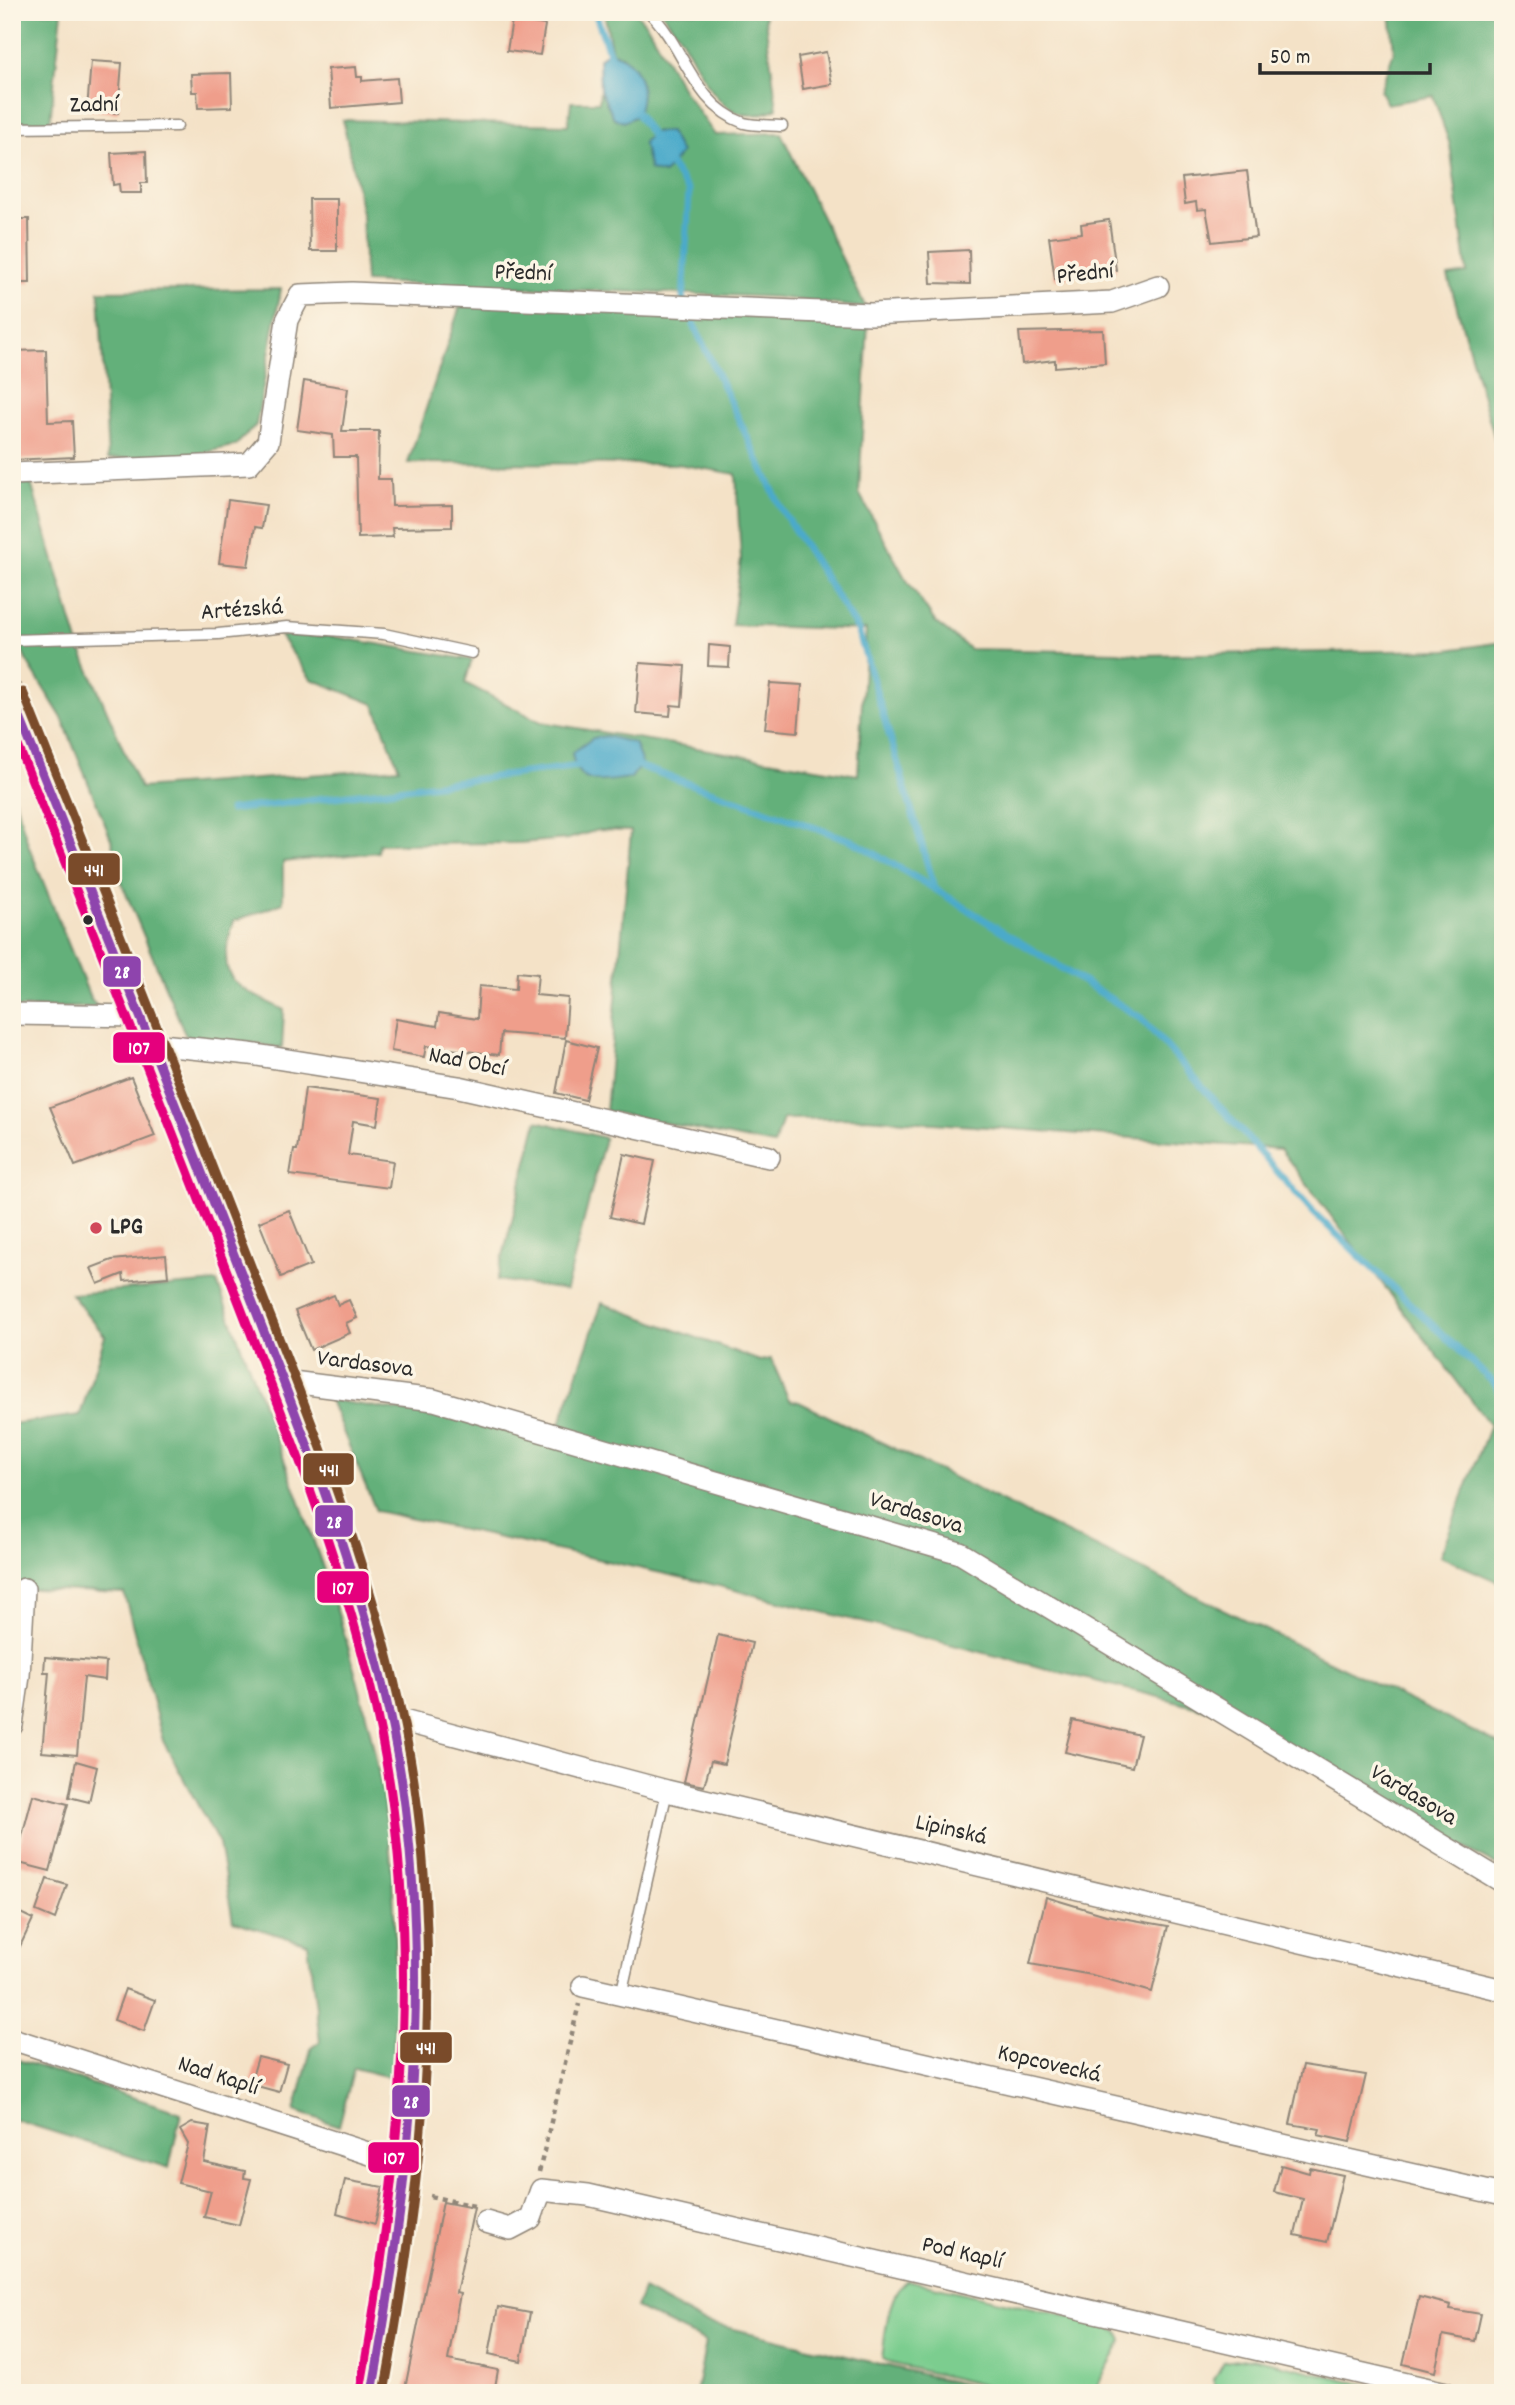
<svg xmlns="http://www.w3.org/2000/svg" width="1515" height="2405" font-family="Dekko,sans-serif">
  <rect width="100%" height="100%" fill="#fcf5e5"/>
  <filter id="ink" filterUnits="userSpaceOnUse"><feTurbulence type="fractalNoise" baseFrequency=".0143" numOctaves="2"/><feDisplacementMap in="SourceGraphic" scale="14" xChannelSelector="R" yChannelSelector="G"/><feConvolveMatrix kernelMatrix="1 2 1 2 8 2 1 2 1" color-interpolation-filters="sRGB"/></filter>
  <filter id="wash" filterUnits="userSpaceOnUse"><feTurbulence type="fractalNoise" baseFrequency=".00686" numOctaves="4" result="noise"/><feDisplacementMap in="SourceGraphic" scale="28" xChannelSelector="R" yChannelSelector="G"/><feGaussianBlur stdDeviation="1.57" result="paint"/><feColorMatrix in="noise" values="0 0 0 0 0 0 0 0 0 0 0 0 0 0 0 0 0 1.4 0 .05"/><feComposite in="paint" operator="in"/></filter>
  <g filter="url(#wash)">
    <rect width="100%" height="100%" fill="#f4e2c7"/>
    <g fill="#7bcd8f" stroke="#537c5d" stroke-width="2">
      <path d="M907,2280L1101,2324L1118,2331L1122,2341L1093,2393H1017L890,2363L882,2358C886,2333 886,2296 907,2280Z"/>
      <path d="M1253,2358L1403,2393H1214V2379L1224,2362Z"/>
    </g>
    <g fill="#64b07a" stroke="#486e52" stroke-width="2">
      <path d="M12,12H62L50,122H12Z"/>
      <path d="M604,12H635L647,25L684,91L715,135L781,133L866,308L775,297L365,282L362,213L343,120L568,125L571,102H599L600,90L614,118L623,56L612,52Z"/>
      <path d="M661,12H764L777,108C724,135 706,79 684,43C678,32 669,22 661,12Z"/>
      <path d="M1390,12H1503V467L1448,276L1467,273L1450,145L1433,96L1387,104L1380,91L1394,51Z"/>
      <path d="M281,289L256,425L236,445L191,456L108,459L99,291Z"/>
      <path d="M461,303L868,322L859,493L904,576L936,623L970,649L1117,652L1141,655L1447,650L1503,642V1584L1440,1556L1490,1425L1280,1149L866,1118L783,1119L774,1145L606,1111L631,831L598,830L568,839L520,843L379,844L378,852L283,862V903L234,921C214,981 233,985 284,1010L282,1048L245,1042L188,1041L122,884L111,839L62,718L26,660L12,624V484L31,483L79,646L140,788L399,768L374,704L311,679L280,636H330L472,660L465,683L541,722L858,775L866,630L732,625L741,559L736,474L677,464L408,463Z"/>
      <path d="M12,799L15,800L29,847L91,1000L98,1007L12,1008Z"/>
      <path d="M537,1121L605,1138L566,1290L497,1280Z"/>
      <path d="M217,1282C281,1457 360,1633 386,1818C398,1905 396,1991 393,2078L354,2068L339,2126L295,2111L311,2049L320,2041L308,1944L233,1921L219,1844L163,1741L124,1593L12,1588V1424L80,1415L105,1336L71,1294Z"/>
      <path d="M602,1303L760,1361L771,1359L789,1400L799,1402L1503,1746V1869L1218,1712L707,1583L376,1511L330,1400L514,1428L554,1441Z"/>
      <path d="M12,2058L181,2113L169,2168L12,2119Z"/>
      <path d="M643,2290L701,2321L1000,2393H696L706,2342L636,2308Z"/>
    </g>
    <g fill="#4baaca" stroke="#3b6a7a" stroke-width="2">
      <path d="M608,51C640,60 648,88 637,116L624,122L614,118L600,90L599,59Z"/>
      <path d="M654,132H670L681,153L664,174L650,170L643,142Z"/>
      <path d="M606,736L634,743L642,763L631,778C602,781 577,790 572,753L593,738Z"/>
    </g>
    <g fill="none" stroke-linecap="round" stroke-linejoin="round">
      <g stroke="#4baaca" stroke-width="7">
        <path d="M595,12L611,58"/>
        <path d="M633,107L655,141"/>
        <path d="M667,160L689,191L683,302"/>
        <path d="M694,325L782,510L858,630L935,889L1141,1018L1314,1213L1496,1385L1503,1402"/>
        <path d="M633,764L853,841L935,889"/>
        <path d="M230,810L580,766"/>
      </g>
    </g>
    <g id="blocks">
      <g fill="#ef9e8b">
        <path d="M512,20L545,25L540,55L507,51Z"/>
        <path d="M826,52L832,84L803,89L798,57Z"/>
        <path d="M91,61L122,63L118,113L87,110Z"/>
        <path d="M356,67L357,77H362V81L397,78L399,102L331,108L328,69Z"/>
        <path d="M231,73L232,107L198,108L197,92H192L191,74Z"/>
        <path d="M146,151L147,183H141V193H120L119,184L113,185L111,153Z"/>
        <path d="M1247,171L1256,237L1212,242L1206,209L1197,210L1196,202L1185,204L1182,178Z"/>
        <path d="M309,199H337V251H310Z"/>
        <path d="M12,219H29L30,283H12Z"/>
        <path d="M1109,220L1116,270L1055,279L1049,237L1082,233L1081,224Z"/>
        <path d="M969,250L970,284L931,283L929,252Z"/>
        <path d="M1103,330L1105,363L1055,367V360L1022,364L1019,332Z"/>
        <path d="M46,350L48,422L72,421L74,457L12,460V351Z"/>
        <path d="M304,381L348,388L342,431H379L378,479H391L392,506L452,505V527L392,528L393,537L358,538L356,457H334L333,435L297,430Z"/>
        <path d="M228,500L266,505L262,528L255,527L248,566L219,563Z"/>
        <path d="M709,645L730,647L729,667L708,666Z"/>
        <path d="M640,663L685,666L682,706L671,705L670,716L636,713Z"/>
        <path d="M770,683L802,685L798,732L765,729Z"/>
        <path d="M517,972L538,974L536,995L568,998L565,1038L501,1033L499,1055L426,1046L424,1057L391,1051L396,1019L437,1026L439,1013L477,1019L479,986L516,989Z"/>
        <path d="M566,1040L597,1048L585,1100L556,1093Z"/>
        <path d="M131,1077L155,1136L75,1166L50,1107Z"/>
        <path d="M305,1088L381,1098L377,1125L353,1121L348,1155L393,1161L389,1188L290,1175L294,1150H297Z"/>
        <path d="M624,1154L655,1161L641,1224L610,1217Z"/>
        <path d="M289,1210L311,1265L281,1277L259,1222Z"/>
        <path d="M166,1255L168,1277L124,1281L123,1274L98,1284L91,1268L112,1260Z"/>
        <path d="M334,1295L338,1305L349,1300L357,1318L346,1323L350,1333L311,1350L295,1311Z"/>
        <path d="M718,1635L752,1643L724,1764L711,1761L704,1786L684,1782Z"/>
        <path d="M45,1657L106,1662L105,1680L84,1677L77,1755L42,1752L49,1672H44Z"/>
        <path d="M1073,1720L1140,1735L1132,1767L1065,1752Z"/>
        <path d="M76,1761L97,1767L89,1802L69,1797Z"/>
        <path d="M33,1795L68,1804L50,1871L15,1862Z"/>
        <path d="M47,1879L67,1885L55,1919L36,1911Z"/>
        <path d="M1046,1897L1106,1915L1168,1926L1152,1992L1092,1975L1030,1964Z"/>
        <path d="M12,1909L33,1919L12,1963Z"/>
        <path d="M125,1989L155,2000L144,2031L114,2020Z"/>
        <path d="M258,2057L287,2064L279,2092L250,2084Z"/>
        <path d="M1303,2065L1366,2075L1350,2142L1318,2135L1320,2129L1290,2124Z"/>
        <path d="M192,2123L210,2126L204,2162L245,2171L244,2178L251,2179L239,2225L204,2217L211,2191L178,2183L188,2144L180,2130Z"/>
        <path d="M1281,2165L1309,2173L1310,2168L1343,2175L1327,2242L1295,2235L1303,2199L1274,2192Z"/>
        <path d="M345,2180L383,2187L375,2224L337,2213Z"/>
        <path d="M443,2202L474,2208L456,2293L460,2294L448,2360L498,2370L494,2393H404Z"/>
        <path d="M1419,2297L1451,2305L1450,2309L1481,2314L1475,2341L1443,2335L1435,2372L1403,2364Z"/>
        <path d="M498,2307L530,2313L521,2361L489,2354Z"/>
      </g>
    </g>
  </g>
  <g filter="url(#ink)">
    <use href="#blocks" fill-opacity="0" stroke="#908679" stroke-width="2"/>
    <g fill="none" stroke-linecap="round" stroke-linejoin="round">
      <g stroke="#908679" stroke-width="13">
        <g id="lane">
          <path d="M649,12C685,46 692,104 744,123C755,126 771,125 782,126"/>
          <path d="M12,128L177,126"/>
          <path d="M12,640L218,634L287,627L384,634L472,653"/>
          <path d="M621,1995L667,1791"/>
        </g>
      </g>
      <g stroke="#908679" stroke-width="24">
        <g id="street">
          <path d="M12,474L249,464L268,442L287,320L300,295L352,293L871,314L1112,302L1158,286"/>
          <path d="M12,1014L139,1016"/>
          <path d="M151,1044L250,1054L459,1087L769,1157"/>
          <path d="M284,1381L434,1400L960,1553L1503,1882"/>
          <path d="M388,1717L667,1791L1503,1990"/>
          <path d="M12,1725L19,1676L24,1589"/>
          <path d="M583,1986L1503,2195"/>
          <path d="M12,2039L408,2166"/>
          <path d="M486,2222L510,2229L531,2218L541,2190L588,2195L1446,2393"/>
        </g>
      </g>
      <g stroke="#908679" stroke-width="32">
        <path id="secondary" d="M12,697C85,879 158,1060 229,1242C295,1414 365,1584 399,1766C404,1792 406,1819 409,1845C430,2030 406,2211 372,2393"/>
      </g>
      <g stroke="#908679" stroke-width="4.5" stroke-dasharray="5 5" stroke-linecap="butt">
        <path d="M539,2172L579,2004"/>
        <path d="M430,2196L474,2206"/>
      </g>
      <use href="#lane" stroke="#fff" stroke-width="10"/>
      <use href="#street" stroke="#fff" stroke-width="21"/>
      <use href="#secondary" stroke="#fee4c5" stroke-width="30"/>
      <g stroke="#fcf5e5" stroke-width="14">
        <path id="bus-1" d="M12,698C93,898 174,1099 252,1301C312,1456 377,1617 402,1783C432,1988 408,2191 372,2393"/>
      </g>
      <g stroke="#fcf5e5" stroke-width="14">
        <path id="bus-2" d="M12,731C90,924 168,1118 243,1313C302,1465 366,1623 390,1786C420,1989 396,2190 360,2391"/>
      </g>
      <g stroke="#fcf5e5" stroke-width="14">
        <path id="bus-3" d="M23,692C104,894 185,1095 263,1297C324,1454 389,1615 414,1781C444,1987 421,2190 384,2393"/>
      </g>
      <use href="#bus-1" stroke="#8e44ad" stroke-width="9"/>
      <use href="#bus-2" stroke="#e5007d" stroke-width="9"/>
      <use href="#bus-3" stroke="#7a4b2a" stroke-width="9"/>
    </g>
  </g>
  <circle fill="#2b2b2b" stroke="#fcf5e5" stroke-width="2.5" cx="88" cy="920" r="6"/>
  <circle fill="#d1495b" stroke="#fcf5e5" stroke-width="2.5" cx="96" cy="1228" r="7"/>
  <g text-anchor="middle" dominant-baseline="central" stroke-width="7" stroke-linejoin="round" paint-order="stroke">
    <g font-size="24" fill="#2b2b2b" stroke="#fcf5e5">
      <text transform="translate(94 106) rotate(-1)">Zadní</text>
      <text transform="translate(523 274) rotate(2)">Přední</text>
      <text transform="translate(1085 275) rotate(-6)">Přední</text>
      <text transform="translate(242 611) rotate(-4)">Artézská</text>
      <text transform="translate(467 1063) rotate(11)">Nad Obcí</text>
      <text transform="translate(365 1365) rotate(7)">Vardasova</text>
      <text transform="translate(916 1514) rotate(17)">Vardasova</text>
      <text transform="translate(1413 1796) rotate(31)">Vardasova</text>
      <text transform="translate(951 1831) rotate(13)">Lipinská</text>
      <text transform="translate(1049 2065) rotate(13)">Kopcovecká</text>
      <text transform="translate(218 2077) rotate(18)">Nad Kaplí</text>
      <text transform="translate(962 2254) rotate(13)">Pod Kaplí</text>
    </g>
    <g font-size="24" font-weight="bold" fill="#2b2b2b" stroke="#fcf5e5" text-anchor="start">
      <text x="110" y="1228">LPG</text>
    </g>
  </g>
  <g stroke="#fcf5e5" stroke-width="2.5">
    <rect x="67" y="852" width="54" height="34" rx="7" fill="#7a4b2a"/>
    <rect x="102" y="955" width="40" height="33" rx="7" fill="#8e44ad"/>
    <rect x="112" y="1031" width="54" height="33" rx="7" fill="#e5007d"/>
    <rect x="302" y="1452" width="53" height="34" rx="7" fill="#7a4b2a"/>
    <rect x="314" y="1504" width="40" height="34" rx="7" fill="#8e44ad"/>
    <rect x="316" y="1570" width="54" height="34" rx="7" fill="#e5007d"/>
    <rect x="399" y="2031" width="54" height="33" rx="7" fill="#7a4b2a"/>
    <rect x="391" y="2084" width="40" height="34" rx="7" fill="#8e44ad"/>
    <rect x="367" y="2141" width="53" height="33" rx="7" fill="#e5007d"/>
  </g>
  <g font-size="19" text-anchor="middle" font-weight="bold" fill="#fff">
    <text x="94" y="876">441</text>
    <text x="122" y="978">28</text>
    <text x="139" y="1054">107</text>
    <text x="329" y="1476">441</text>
    <text x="334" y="1528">28</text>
    <text x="343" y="1594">107</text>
    <text x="426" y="2054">441</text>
    <text x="411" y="2108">28</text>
    <text x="394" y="2164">107</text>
  </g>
  <rect width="1515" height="2405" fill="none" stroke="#fcf5e5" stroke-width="42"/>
  <path d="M1260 63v10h170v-10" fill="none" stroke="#2b2b2b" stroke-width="3.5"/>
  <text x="1270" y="63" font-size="21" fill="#2b2b2b" stroke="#fcf5e5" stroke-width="5" paint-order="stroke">50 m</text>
</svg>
